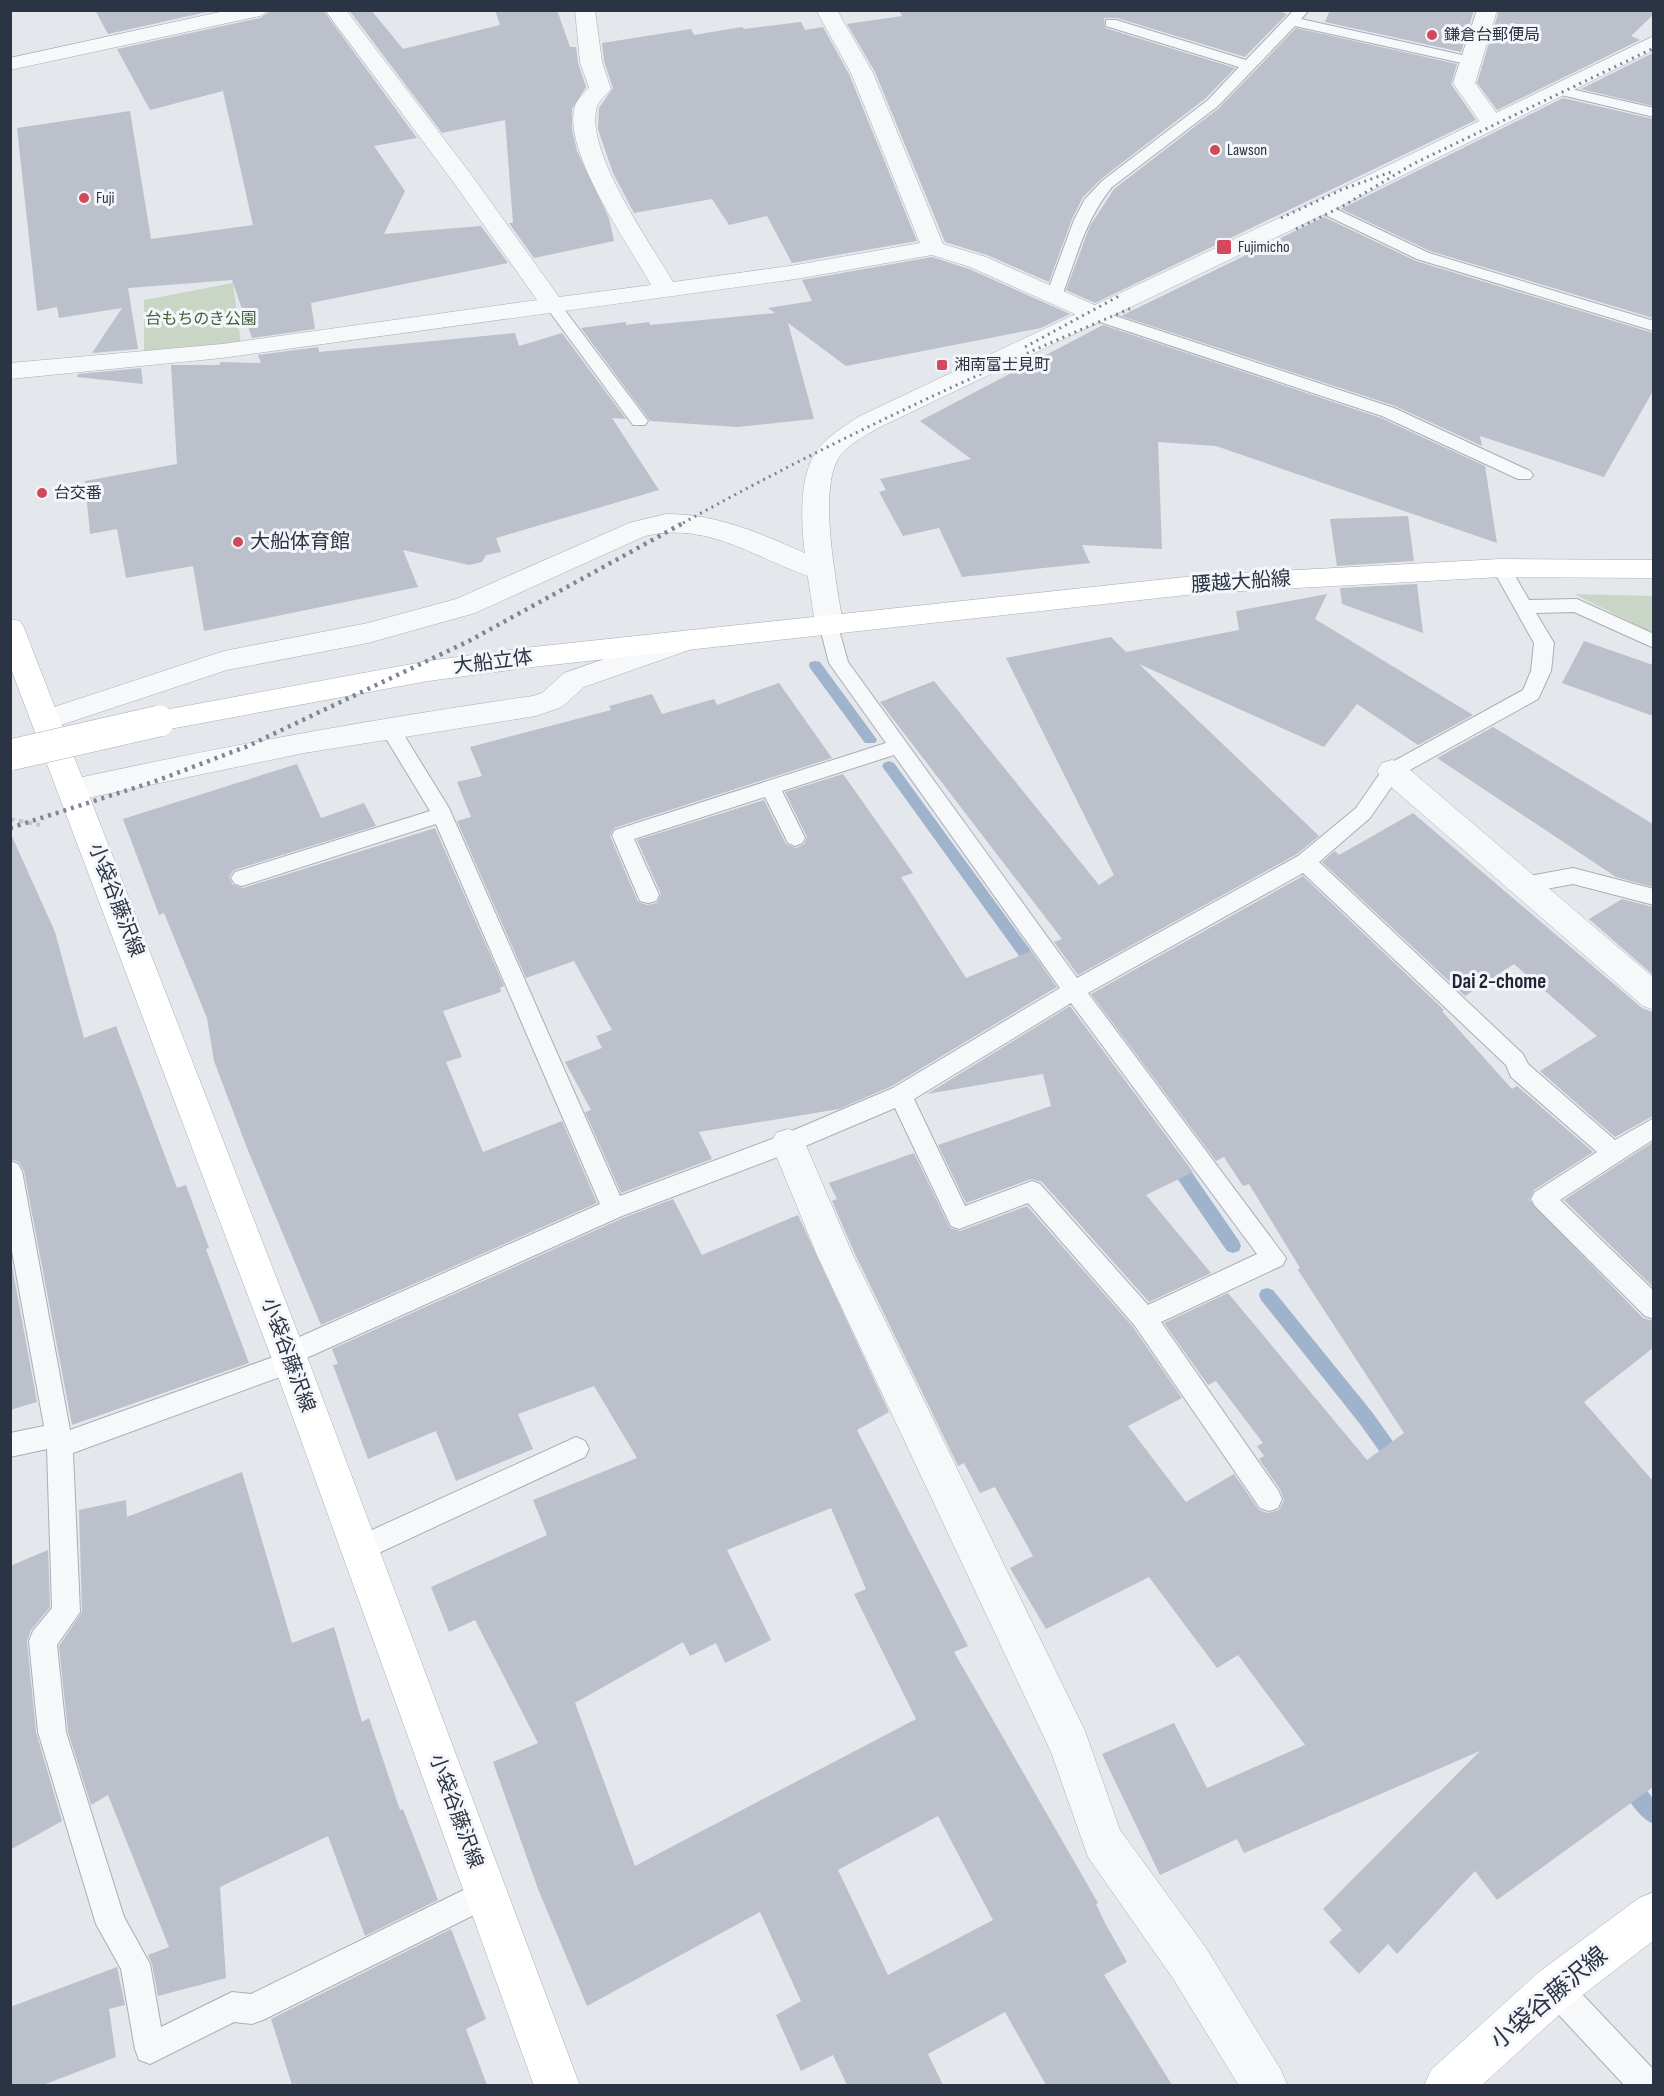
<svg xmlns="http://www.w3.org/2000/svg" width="1664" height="2096" font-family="'Sofia Sans Condensed','Noto Sans JP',sans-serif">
  <rect width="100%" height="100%" fill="#e4e7ec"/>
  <g fill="#c9d6c5">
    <path d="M233,283L241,344L144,354V300Z"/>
    <path d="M1574,594L1653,596V633Z"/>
  </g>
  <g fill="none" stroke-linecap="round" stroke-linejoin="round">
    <g fill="#9fb4cc" fill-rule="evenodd">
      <path d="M815,661L820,662L875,737L877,740L875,743H865L810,668L809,665L810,662Z"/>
      <path d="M889,761L894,763L1042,966L1044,970L1042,974H1032L884,769L882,766L884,763Z"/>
      <path d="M1174,1153L1180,1155L1239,1241L1241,1246L1239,1251L1233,1253L1227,1251L1168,1165L1166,1160L1168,1155Z"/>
      <path d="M1267,1288L1273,1290L1372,1412L1404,1457L1407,1463L1404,1469L1398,1471L1392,1469L1360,1424L1261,1300L1259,1295L1261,1290Z"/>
      <path d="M1628,1772L1635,1774L1654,1800V1824C1640,1820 1624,1795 1619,1781L1621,1774Z"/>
    </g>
  </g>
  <g fill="#bbc0ca" fill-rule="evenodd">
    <path d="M95,10H216L108,34Z"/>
    <path d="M272,10H323L417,138L374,146L405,191L384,234L481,226L508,263L311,303L315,329L252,338L232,280L128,288L138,349L92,353L122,308L59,318L57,307L37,311L17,128L130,111L151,239L253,225L223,91L150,110L117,49L260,18Z"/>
    <path d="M349,10H371L403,49L500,25L495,10H557L570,47H576L578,63L586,87L572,109V129L577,151L609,218L614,241L534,258L509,223H513L505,120L442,133Z"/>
    <path d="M899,10H1277L1287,14L1245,57L1117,18H1104L1105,28L1235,68L1206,98L1101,179L1083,197L1072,219L1049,282L987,255L945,242L875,72L847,24L902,16Z"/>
    <path d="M1330,10H1474L1461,52L1325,22Z"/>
    <path d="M1499,10H1653V15L1631,36L1640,40L1497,110L1477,83Z"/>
    <path d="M801,22L805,30L823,27L849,74L917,241L792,263L767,216L729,225L712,199L634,213L613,173L598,129L599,108L613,88L604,61L602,43L691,29L694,35L742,27L744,29Z"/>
    <path d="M1296,28L1457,64L1451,84L1476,120L1095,303L1066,290L1090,226L1114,189L1219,108Z"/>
    <path d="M1653,53V106L1581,89Z"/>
    <path d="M1563,98L1653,119V318L1430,251L1341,209Z"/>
    <path d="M1324,217L1416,261L1653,333V391L1604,477L1480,436L1482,446L1395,406L1121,316Z"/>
    <path d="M932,257L969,269L1070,314L1041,328L846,366L788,323L814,419L737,427L650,421L581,328L626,322V325L649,322L650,325L775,313L768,308L812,301L802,280Z"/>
    <path d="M1103,325L1381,418L1485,466L1497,543L1216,446L1158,442L1162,549L1082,545L1090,563L962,577L939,528L903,536L879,492L886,490L880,479L971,459L920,421Z"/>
    <path d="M515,333L519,346L562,333L626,419L612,418L659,490L496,538L501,552L486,555L482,562L469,565L403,550L418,587L204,631L193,566L126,578L117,529L90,534L85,481L177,464L171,365H219L221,362L261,363L258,355L318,347L319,352Z"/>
    <path d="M141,368L143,384L77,377L78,374Z"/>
    <path d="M1408,516L1414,561L1337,566L1330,519Z"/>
    <path d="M1417,584L1423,633L1342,604L1340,588Z"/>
    <path d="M1327,594L1315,619L1473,715L1418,745L1357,704L1324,747L1139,664L1319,836L1297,854L1078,975L1054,942L1062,939L880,702L934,681L1099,885L1114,875L1006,658L1111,637L1126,652L1239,630L1236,611Z"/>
    <path d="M1584,641L1653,665V716L1562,683Z"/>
    <path d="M779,683L832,758L614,828L610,836L638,902L647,905L657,903L661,894L637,840L764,800L786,844L796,848L804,844L807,837L785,792L843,774L913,873L901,877L966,978L1031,951L1057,987L892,1086L839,1109L699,1132L712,1159L621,1193L585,1112L591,1110L565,1062L602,1048L596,1036L612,1030L574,961L526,978L457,821L471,817L457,782L482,776L470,747L611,710L609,706L652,694L662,714L714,699L717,705Z"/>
    <path d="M1493,727L1653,824V887L1616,877L1437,758Z"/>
    <path d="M297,764L321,818L364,803L376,826L234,870L229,877L233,885L243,888L435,828L504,986L500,988L501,992L443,1011L462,1057L446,1062L483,1152L562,1121L597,1203L321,1325L247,1148L214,1061L207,1018L164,913L159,915L123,819Z"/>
    <path d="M1413,813L1642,1008L1653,1012V1116L1615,1137L1540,1071L1597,1036L1514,964L1465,996L1322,862L1335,851L1339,855Z"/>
    <path d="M10,832L55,932L84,1038L116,1026L177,1188L186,1185L209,1248L206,1249L249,1363L72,1425L24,1171L19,1162L10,1159Z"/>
    <path d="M1303,876L1444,1010L1442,1011L1512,1089L1517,1086L1593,1152L1534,1190L1529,1200L1643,1318L1653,1321V1348L1584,1402L1653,1481V1787L1497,1900L1475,1871L1397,1954L1388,1944L1359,1974L1329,1942L1342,1930L1323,1909L1480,1751L1244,1853L1237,1839L1160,1875L1102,1754L1174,1723L1207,1788L1305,1745L1238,1655L1217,1668L1149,1577L1046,1629L1010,1568L1033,1556L995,1487L980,1493L964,1463L958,1466L854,1252L832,1201L837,1199L829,1183L914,1153L950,1228L960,1231L1027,1206L1133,1327L1182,1398L1128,1426L1186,1502L1234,1474L1259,1510L1268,1513L1279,1510L1284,1500L1280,1489L1259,1459L1264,1456L1257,1446L1263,1443L1216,1381L1208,1385L1164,1323L1228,1293L1367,1460L1404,1433L1298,1270L1300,1268L1249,1184L1243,1186L1224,1157L1216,1161L1091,994Z"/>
    <path d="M1622,899L1653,907V975L1589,919Z"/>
    <path d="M1070,1006L1193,1172L1146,1195L1211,1273L1149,1302L1042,1182L1031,1179L966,1203L938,1145L1051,1106L1043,1074L927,1094Z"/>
    <path d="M1653,1142V1287L1564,1200Z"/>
    <path d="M673,1199L702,1255L798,1215L889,1412L857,1430L968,1646L954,1652L1098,1903L1096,1904L1105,1923L1127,1962L1104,1975L1172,2085H1046L1005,2012L928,2054L943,2085H847L833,2055L801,2071L776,2015L801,2001L760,1912L587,2006L538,1889L493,1762L538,1743L475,1620L449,1632L431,1587L547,1535L533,1500L637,1458L594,1386L518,1414L533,1449L456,1481L436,1431L368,1459L333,1365L338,1364L332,1349L623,1218ZM831,1508L866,1589L854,1594L916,1719L635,1866L575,1703L683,1642L690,1656L716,1643L725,1663L771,1640L727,1550ZM938,1816L993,1920L888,1975L838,1870Z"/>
    <path d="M10,1255L37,1402L10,1410Z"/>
    <path d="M242,1472L292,1643L334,1627L362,1722L369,1718L400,1810L403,1809L438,1900L365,1936L328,1836L220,1887L226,1978L158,1996L152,1964L148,1955L169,1947L108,1795L91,1805L68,1732L59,1646L82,1612L79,1510L126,1500L127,1517Z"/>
    <path d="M48,1550L50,1607L31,1630L27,1641L36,1732L62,1821L10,1850V1566Z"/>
    <path d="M451,1929L486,2019L466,2029L487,2085H292L271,2019Z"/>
    <path d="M117,1967L125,2005L109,2009L116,2057L43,2085H10V2007Z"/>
  </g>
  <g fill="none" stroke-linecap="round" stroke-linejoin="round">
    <g stroke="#a9aeb7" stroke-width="2">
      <g id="service">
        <path d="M1294,10H1309L1301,19L1471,57L1478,61L1471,65L1295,26L1218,106L1112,187C1086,218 1076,258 1062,296L1054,301L1048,299L1046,296L1074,220L1085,199L1102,181L1208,100L1239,67L1106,26V20H1116L1246,60Z"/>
        <path d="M1558,86L1654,108V117L1553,93L1551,90L1553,87Z"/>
        <path d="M1321,202L1429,253L1654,321V331L1417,259L1315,210L1313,207L1315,204Z"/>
        <path d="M552,299L558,301L648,421L645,425H633L544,304Z"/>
        <path d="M1097,310L1394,408L1530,471L1533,475L1530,479H1518L1382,416L1091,319L1089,315Z"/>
        <path d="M1501,562L1508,564L1529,600L1577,599L1654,634V648L1574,612L1536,613L1554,643L1551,671L1538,699L1399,776L1370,818L1319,862L1523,1054L1528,1064L1615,1140L1654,1118V1139L1560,1200L1654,1291V1319L1645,1316L1535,1206L1531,1199L1535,1192L1597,1152L1511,1077L1506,1065L1303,873L1088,993L1286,1258L1283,1265L1161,1322L1278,1490L1282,1499L1278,1508L1269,1511L1260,1508L1135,1326L1028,1203L959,1229L951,1226L895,1108L796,1150L622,1216L302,1360L299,1370L73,1453L80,1612L57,1645L66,1732L124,1917L150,1964L161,2027L232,1992L251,1994L486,1879L496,1884L501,1894L496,1904L263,2020L252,2024L234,2022L150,2064L139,2060L135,2049L121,1969L96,1924L38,1732L29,1641L33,1631L52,1608L47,1449L10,1457V1433L44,1426L10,1240V1161L18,1164L22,1171L70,1430L276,1356L279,1346L600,1204L436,824L242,886L235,884L231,878L235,872L430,811L379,727L382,722H396L449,808L620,1196L780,1136L893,1088L1060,988L894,755L782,791L805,838L802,843L795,846L788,843L765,797L634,839L659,895L656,901L648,903L640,901L612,835L615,830L886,743L829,663L819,624L822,619H836L848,662L1077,978L1298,856L1356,808L1385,766L1523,690L1531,671L1534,643L1492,568L1494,564ZM1071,1003L1257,1254L1148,1305L1040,1184L1032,1181L965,1206L914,1099Z"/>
        <path d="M1573,868L1654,889V905L1573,884L1524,893L1517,891L1513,885L1517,879L1524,877Z"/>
        <path d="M576,1437L585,1441L589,1449L585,1457L368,1558L359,1562L350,1558L346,1549L350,1540Z"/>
        <path d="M1555,1973L1566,1977L1654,2070V2086H1625L1544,1999L1540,1988L1544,1977Z"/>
      </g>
    </g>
    <g stroke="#a9aeb7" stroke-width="1">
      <g id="minor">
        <path d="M229,10H270L260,16L10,70V58Z"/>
        <path d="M325,10H346L470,173L559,297L651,285C629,245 565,155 574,110C576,101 582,94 589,88L580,62L575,10H595L602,62L611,89C605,97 597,101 596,111C588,156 650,242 673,282L796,265L920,243L851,73L816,10H837L873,73L943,244L986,257L1106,310L1109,315L1106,320L1097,322L1088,320L970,267L932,255L796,279L222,358L10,379V363L222,344L537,300L454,183Z"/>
        <path d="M1477,10H1497L1475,83L1502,121L1499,126H1483L1453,83Z"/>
        <path d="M666,514C724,513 779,542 831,565L835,571L831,577L821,580C761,563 711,520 645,536L475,613L368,643L227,670L46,730L36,727L31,720L36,713L224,651L368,623L456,599L629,523Z"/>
        <path d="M685,631L695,634L699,641L695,648L584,687L562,707L536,716L304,753L73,801L62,798L58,790L62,782L73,779C225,746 378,718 533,696L542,693L564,673Z"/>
        <path d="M1392,760L1402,763L1654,978V1010L1643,1006L1382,779L1377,771L1382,763Z"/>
        <path d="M788,1129L800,1133L805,1143L852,1253L1085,1731L1120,1830L1206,1948L1281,2070L1288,2086H1239L1174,1980L1088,1857L1051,1752L817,1255L771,1143L776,1133Z"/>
      </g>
    </g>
    <g stroke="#a9aeb7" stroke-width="1">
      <path id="tertiary" d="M1654,36V50L1329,212L878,428C865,436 846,445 838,459C818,493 837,585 843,624L839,631L829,634L819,631L815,624C809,578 790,496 814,455C825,437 843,427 860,416L1313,202Z"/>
    </g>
    <g stroke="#a9aeb7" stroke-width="1">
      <g id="secondary">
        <path d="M1501,559L1654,560V578L1501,577L1204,593L533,667L428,681L159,731L149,728L144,721L149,714L159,711L428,661L533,647L1204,575Z"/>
        <path d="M10,619L20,621L24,628L306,1354L580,2086H534L270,1354L10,666Z"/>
        <path d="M1654,1892V1940L1571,2004L1481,2086H1424L1431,2070L1539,1972L1639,1898Z"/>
      </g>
    </g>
    <path stroke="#c2c5cb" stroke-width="4" stroke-dasharray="4.5 4.5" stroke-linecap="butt" d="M10,819L40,825"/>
    <use href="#service" fill="#f7f8fa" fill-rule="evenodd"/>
    <use href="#minor" fill="#f7f8fa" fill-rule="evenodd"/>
    <use href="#tertiary" fill="#f7f8fa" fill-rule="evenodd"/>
    <use href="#secondary" fill="#fff" fill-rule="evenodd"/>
    <g stroke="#7d8696" stroke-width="3" stroke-dasharray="2 4.5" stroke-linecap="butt">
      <path d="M1281,218L1343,189L1391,172"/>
      <path d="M1296,229L1343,206L1413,164L1654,48"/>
      <path d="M1025,347L1119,296"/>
      <path d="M683,523C829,442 980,372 1134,307"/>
    </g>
    <path stroke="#7d8696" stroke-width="4.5" stroke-dasharray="3 5" stroke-linecap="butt" d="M10,828L156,781L248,746L469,641L685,522"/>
    <g stroke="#a9aeb7" stroke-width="32" stroke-linecap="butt">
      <path id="secondary-bridge" d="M10,755L159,721"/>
    </g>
    <use href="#secondary-bridge" stroke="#fff" stroke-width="31"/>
  </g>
  <g fill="#d1495b" stroke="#f4f6f9" stroke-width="2">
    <circle cx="1432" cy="35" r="6"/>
    <circle cx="1215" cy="150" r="6"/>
    <circle cx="84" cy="198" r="6"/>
    <rect x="1216" y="239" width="16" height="16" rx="3"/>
    <rect x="936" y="359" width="12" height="12" rx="3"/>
    <circle cx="42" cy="493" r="6"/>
    <circle cx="238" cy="542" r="6"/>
  </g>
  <g text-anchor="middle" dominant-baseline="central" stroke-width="6" stroke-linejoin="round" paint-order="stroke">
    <g font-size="16" fill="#2b3445" stroke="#f4f6f9" text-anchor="start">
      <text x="1444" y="35">鎌倉台郵便局</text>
      <text x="1227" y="150">Lawson</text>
      <text x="96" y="198">Fuji</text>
      <text x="1238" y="247">Fujimicho</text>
      <text x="954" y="365">湘南富士見町</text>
      <text x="54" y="493">台交番</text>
    </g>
    <g font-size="16" fill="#3f6138" stroke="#f4f6f9">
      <text x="201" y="319">台もちのき公園</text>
    </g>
    <g font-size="20" fill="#2b3445" stroke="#f4f6f9" text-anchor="start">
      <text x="250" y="542">大船体育館</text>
    </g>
    <g font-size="20" fill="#2b3445" stroke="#f4f6f9">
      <text transform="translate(1241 582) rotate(-4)">腰越大船線</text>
      <text transform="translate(493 662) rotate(-7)">大船立体</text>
      <text transform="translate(116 900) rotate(69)">小袋谷藤沢線</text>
      <text transform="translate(288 1355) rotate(70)">小袋谷藤沢線</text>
      <text transform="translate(456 1811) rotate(70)">小袋谷藤沢線</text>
    </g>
    <g font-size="21" font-weight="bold" fill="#1d2536" stroke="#f4f6f9">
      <text x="1499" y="981">Dai 2-chome</text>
    </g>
    <g font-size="24" fill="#2b3445" stroke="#f4f6f9">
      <text transform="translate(1549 1998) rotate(-40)">小袋谷藤沢線</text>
    </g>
  </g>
  <rect width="1664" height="2096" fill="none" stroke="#2b3445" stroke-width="24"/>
</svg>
